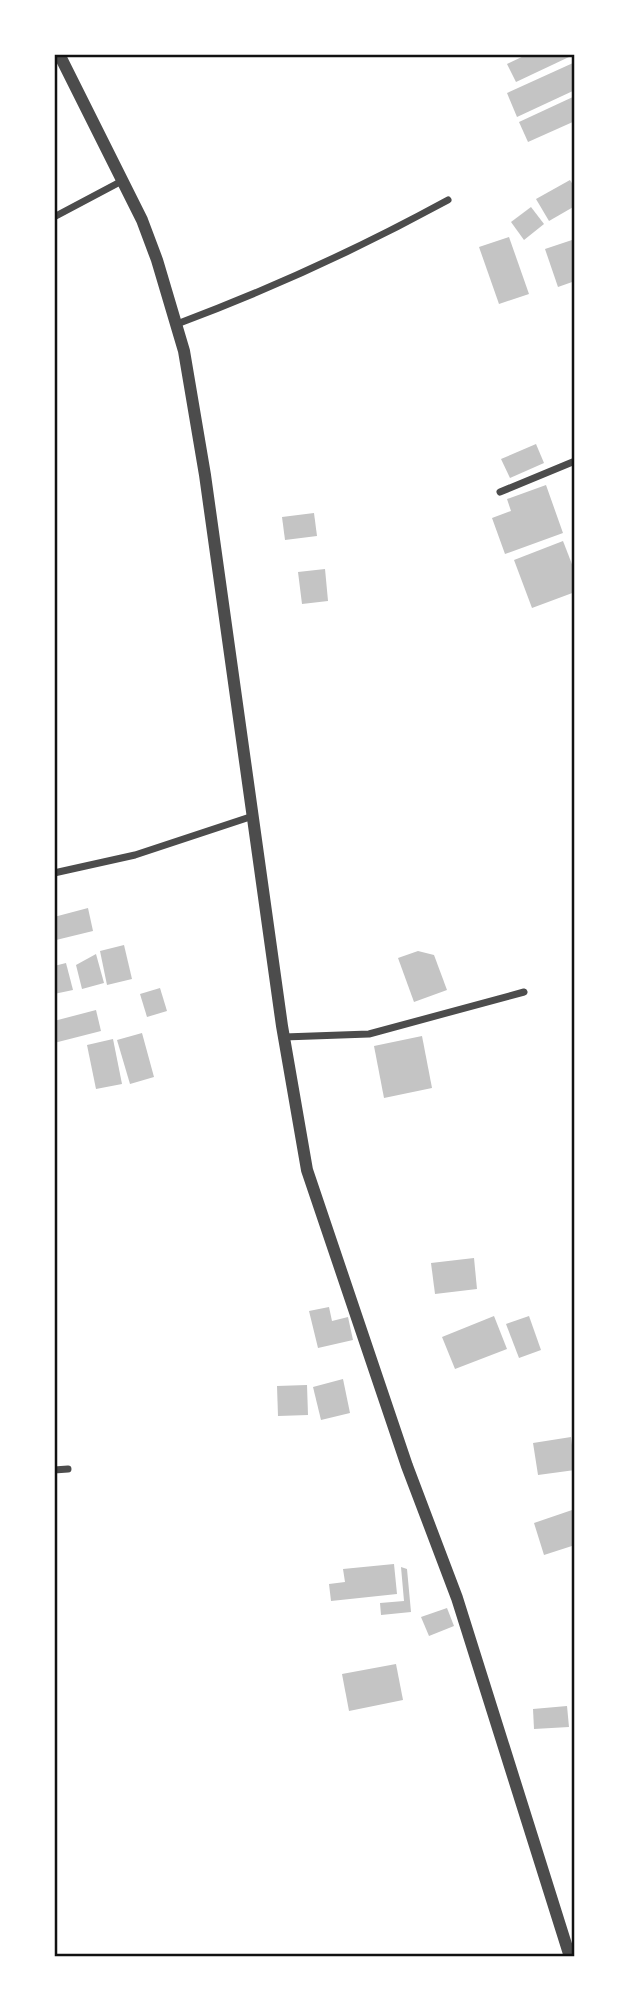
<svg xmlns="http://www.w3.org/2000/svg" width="629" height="2011" font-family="'Exo 2',sans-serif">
  <rect width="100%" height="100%" fill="#fff"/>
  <g fill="#c4c4c4">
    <path d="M528,54H568L569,57L516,82L507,64Z"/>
    <path d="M573,63L575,90L517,117L507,93Z"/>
    <path d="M575,96V121L528,142L519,122Z"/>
    <path d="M570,180L575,188V206L549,221L536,199Z"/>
    <path d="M531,207L544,224L524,240L511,222Z"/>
    <path d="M509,237L529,294L499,304L479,247Z"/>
    <path d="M575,239V281L558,287L545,249Z"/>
    <path d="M536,444L544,463L510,478L501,459Z"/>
    <path d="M546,485L563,533L505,554L492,518L511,511L507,499Z"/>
    <path d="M314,513L317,536L285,540L282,517Z"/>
    <path d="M563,541L575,572V592L532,608L514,560Z"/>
    <path d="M325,569L328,601L302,604L298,572Z"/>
    <path d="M88,908L93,931L56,940L54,917Z"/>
    <path d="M124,945L132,979L107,985L100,951Z"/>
    <path d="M418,951L434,955L447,990L414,1002L398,958Z"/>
    <path d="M96,954L104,983L82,989L76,965Z"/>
    <path d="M66,963L73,990L54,994V966Z"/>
    <path d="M160,988L167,1011L147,1017L140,994Z"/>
    <path d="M96,1010L101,1031L54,1043V1021Z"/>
    <path d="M142,1033L154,1077L130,1084L117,1040Z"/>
    <path d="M422,1036L432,1088L384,1098L374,1046Z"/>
    <path d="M113,1039L122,1084L96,1089L87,1045Z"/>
    <path d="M474,1258L477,1289L435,1294L431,1263Z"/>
    <path d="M329,1307L332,1321L348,1317L353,1340L318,1348L309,1311Z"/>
    <path d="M494,1316L507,1349L455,1369L442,1337Z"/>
    <path d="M529,1316L541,1350L519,1358L506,1324Z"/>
    <path d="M343,1379L350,1413L321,1420L313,1387Z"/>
    <path d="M307,1385L308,1415L278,1416L277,1386Z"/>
    <path d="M571,1437L575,1470L538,1475L533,1443Z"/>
    <path d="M575,1509V1545L544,1555L534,1523Z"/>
    <path d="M394,1564L397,1594L331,1601L329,1584L345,1582L343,1569Z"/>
    <path d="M401,1567L407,1569L411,1612L381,1615L380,1603L404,1601Z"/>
    <path d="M447,1608L454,1626L429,1636L421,1617Z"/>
    <path d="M396,1664L403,1700L349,1711L342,1674Z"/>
    <path d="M567,1706L569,1727L534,1729L533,1709Z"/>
  </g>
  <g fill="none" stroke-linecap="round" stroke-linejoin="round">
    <g stroke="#4c4c4c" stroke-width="7">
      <path d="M54,217L120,182"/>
      <path d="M177,324C271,289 360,248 448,200"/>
      <path d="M500,492L575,461"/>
      <path d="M54,873L135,855L253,816"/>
      <path d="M284,1037L369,1034L524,992"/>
      <path d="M54,1470L68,1469"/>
    </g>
    <path stroke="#4c4c4c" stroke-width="12" d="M59,54L142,220L157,260L184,351L205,475L282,1026L307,1170L407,1466L457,1598L570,1957"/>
  </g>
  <rect width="629" height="2011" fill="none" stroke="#ffffff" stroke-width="112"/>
  <rect x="56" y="56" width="517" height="1899" fill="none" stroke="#111" stroke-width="2.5"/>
</svg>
